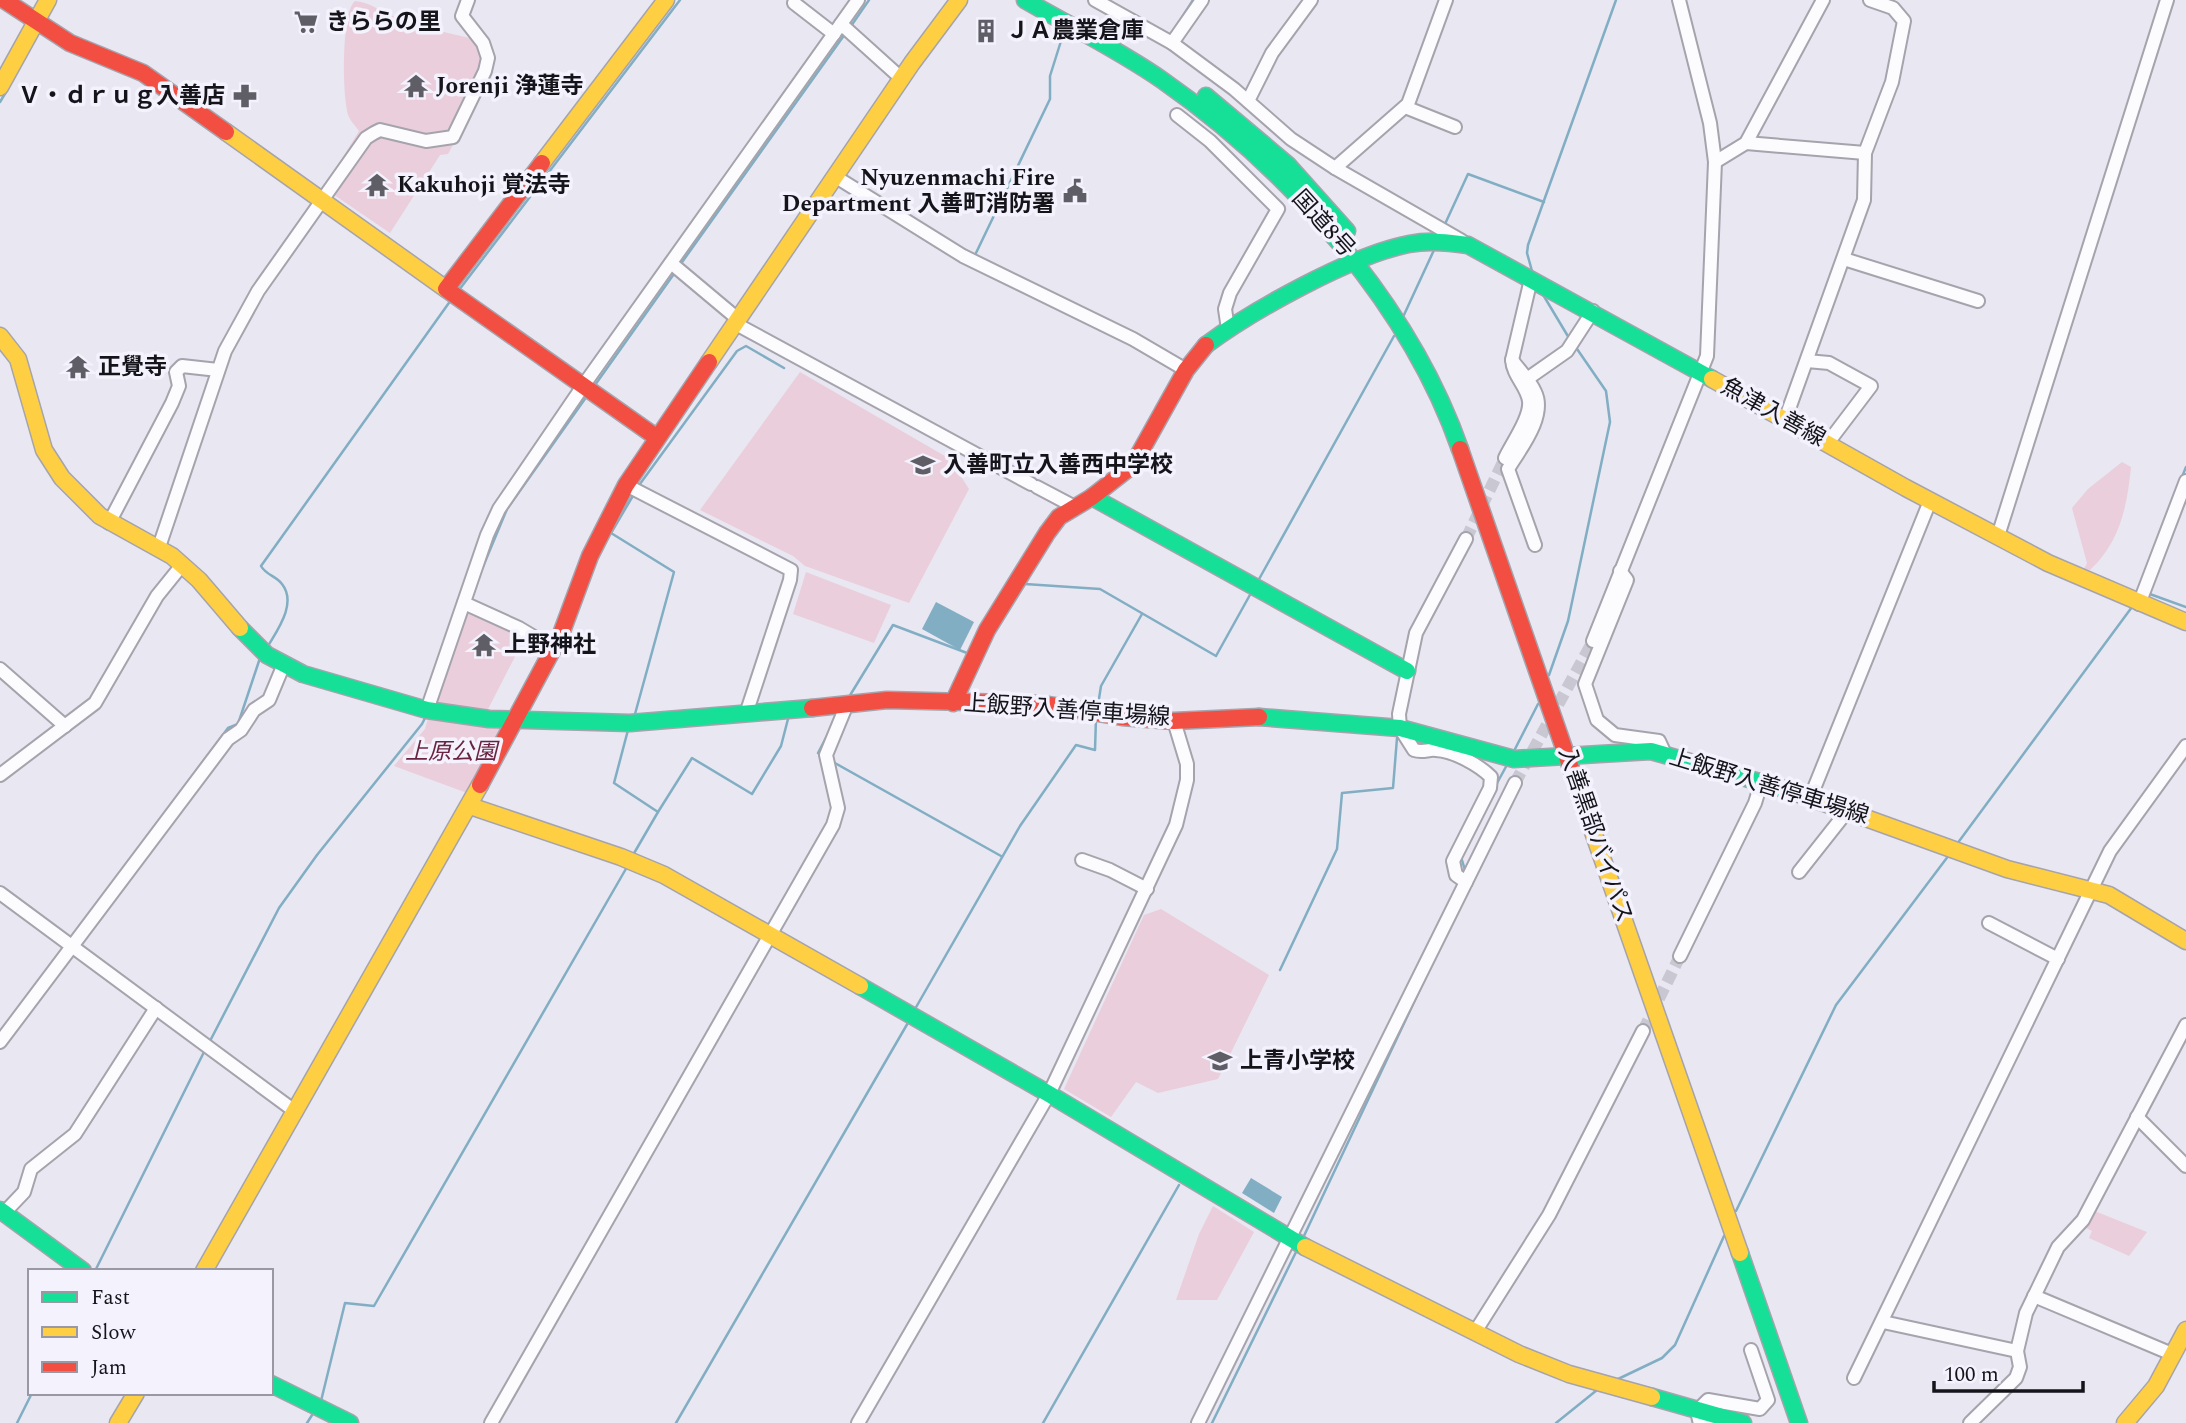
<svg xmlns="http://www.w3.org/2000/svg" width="2186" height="1423" font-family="Spectral,'Noto Sans JP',serif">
  <rect width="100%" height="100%" fill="#e9e7f2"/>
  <g fill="#eacedc">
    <path d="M355,1C369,2 378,10 390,15C421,27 453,35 485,41L474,106L448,154L440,155L390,233L324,188L359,131C356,126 351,122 349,117C342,101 341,12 355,1Z"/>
    <path d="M800,372L950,459L969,489L909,603L805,566L793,556L700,510Z"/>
    <path d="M2122,462L2131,467C2127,507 2120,542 2090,570L2084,569L2087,563L2072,508L2088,489Z"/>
    <path d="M806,572L891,605L874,643L793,614Z"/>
    <path d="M469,610L525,637L485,715L432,707Z"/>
    <path d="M429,715L500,725L504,731L467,793L394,766L425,729Z"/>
    <path d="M1161,909L1269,975L1218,1079L1158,1093L1136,1082L1111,1117L1064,1089L1144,915Z"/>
    <path d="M1213,1206L1254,1232L1217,1300H1176L1199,1234Z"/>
    <path d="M2092,1210L2147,1232L2129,1256L2089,1238L2092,1231L2082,1226Z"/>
  </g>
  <g fill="#81aec3">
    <path d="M936,602L974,622L960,650L922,629Z"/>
    <path d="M1251,1178L1282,1197L1274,1213L1242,1193Z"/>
  </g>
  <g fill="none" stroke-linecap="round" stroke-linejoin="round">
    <g stroke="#81aec3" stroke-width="2.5">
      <path d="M1178,24L1193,0"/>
      <path d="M851,26L869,0"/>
      <path d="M0,102L6,92"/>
      <path d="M1445,224L1468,174L1544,202"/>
      <path d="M976,253L1050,99V76L1061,41"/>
      <path d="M680,265L845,34"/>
      <path d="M1532,271L1527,253L1528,245L1616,0"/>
      <path d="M459,290L680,0"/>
      <path d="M1542,293L1569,338"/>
      <path d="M1403,317L1434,250"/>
      <path d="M595,385L676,271"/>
      <path d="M2182,477L2186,467"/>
      <path d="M637,488L737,351L746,346L784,368"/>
      <path d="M634,494L611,533L674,572L635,714"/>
      <path d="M482,569L507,509L587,396"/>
      <path d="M1258,581L1394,336"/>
      <path d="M1025,584L1100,589L1216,656L1251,593"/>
      <path d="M2147,593L2186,607"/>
      <path d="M268,646C278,629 297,603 282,584C276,576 266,575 261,566L451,300"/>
      <path d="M1549,675L1568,621L1610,422L1606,391L1575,346"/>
      <path d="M849,697L893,625L967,653"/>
      <path d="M1098,705L1101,686L1142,614"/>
      <path d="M628,730L614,783L658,812L633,855"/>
      <path d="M1514,751L1538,704"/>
      <path d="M822,754L818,753L828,734"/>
      <path d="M833,762L1001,856"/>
      <path d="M1496,785L1508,763"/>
      <path d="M658,812L692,758L752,794L781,746L788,719"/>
      <path d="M1957,844L2132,607"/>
      <path d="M134,854L228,728L238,724L260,658"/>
      <path d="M1461,857L1465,870"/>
      <path d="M1280,970L1337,849L1342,793L1393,788L1397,738"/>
      <path d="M915,1009L1020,826L1076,745L1095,750L1096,718"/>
      <path d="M210,1041L279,908L317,855L422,724L426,716"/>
      <path d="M1736,1211L1836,1005L1949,855"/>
      <path d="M1303,1238L1470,883"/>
      <path d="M95,1271L205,1050"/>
      <path d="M1616,1380L1662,1358L1675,1345L1724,1236"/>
      <path d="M321,1401L345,1303L374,1306L627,867"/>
      <path d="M17,1423L32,1393"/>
      <path d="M307,1423L314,1412"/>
      <path d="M676,1423L909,1021"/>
      <path d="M1043,1423L1179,1185"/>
      <path d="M1212,1423L1297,1250"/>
      <path d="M1556,1423L1597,1390"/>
    </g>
    <g stroke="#c9c7d2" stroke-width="12" stroke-dasharray="12 6" stroke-linecap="butt">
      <path d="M1466,539L1505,458"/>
      <path d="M1515,783L1593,641"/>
      <path d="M1643,1031L1680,956"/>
    </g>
    <g stroke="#a5a3ac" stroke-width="16">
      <g id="street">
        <path d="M1095,0L1172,43L1234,89L1291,139L1335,168L1462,241"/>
        <path d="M794,3L834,34"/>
        <path d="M841,24L902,79"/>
        <path d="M1172,43L1202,0"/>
        <path d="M1248,101L1272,53L1311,0"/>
        <path d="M1405,107L1455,127"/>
        <path d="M1177,115L1210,141L1278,209L1230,293L1225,309L1228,329"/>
        <path d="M1746,143L1865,153"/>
        <path d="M1715,162L1746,143L1823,0"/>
        <path d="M1335,168L1408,104L1446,0"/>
        <path d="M836,177L963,256L1133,339L1186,370"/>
        <path d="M1844,259L1978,301"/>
        <path d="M671,263L739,320"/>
        <path d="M736,324L1031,484"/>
        <path d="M1512,360C1519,370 1530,380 1535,392C1547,416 1520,449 1508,469L1535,545"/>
        <path d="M1807,361L1829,363L1871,386L1827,444"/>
        <path d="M1527,379L1567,351L1593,311"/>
        <path d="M1785,420L1864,200L1865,153L1892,82L1904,21L1893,8L1870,0"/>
        <path d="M1505,458C1512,443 1531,417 1529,401C1527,386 1513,376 1512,360L1531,279"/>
        <path d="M626,485L791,570L790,580L746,714"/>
        <path d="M1037,487L1075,507"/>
        <path d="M109,523L172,403L179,386L176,372L182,366L218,370"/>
        <path d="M1998,536L2167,0"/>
        <path d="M159,547L225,351L258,291L366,138L374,133L380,130L426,141L453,137L485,71L488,58L483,43L462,16L468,0"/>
        <path d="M1620,571L1627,580L1585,684L1597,720L1615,735L1659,741L1665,754"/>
        <path d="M464,603L519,628L554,649"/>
        <path d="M2139,604L2186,481"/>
        <path d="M1593,641L1707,356L1715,162L1710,123L1679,0"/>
        <path d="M0,669L65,726"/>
        <path d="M427,710L487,535L499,509L583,386L858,0"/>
        <path d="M0,775L95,703L157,596L182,565"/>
        <path d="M1811,796L1930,501"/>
        <path d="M1082,860L1110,870L1147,889"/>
        <path d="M1799,872L1848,810"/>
        <path d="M1466,882L1456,875L1453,861L1490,788L1491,777C1479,765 1454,751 1436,750C1428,749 1423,753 1414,750L1400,728L1399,714L1416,633L1466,539"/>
        <path d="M0,893L296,1112"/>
        <path d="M1989,923L2058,959"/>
        <path d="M1680,956L1755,803L1762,780"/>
        <path d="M0,1042L228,739L241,730L254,710L269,700L284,664"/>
        <path d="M2137,1117L2186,1166"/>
        <path d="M4,1213L24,1192L31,1169L75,1134L156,1008"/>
        <path d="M2034,1296L2172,1354"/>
        <path d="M1883,1322L2017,1351L2026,1313L2058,1247L2083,1220L2186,1025"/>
        <path d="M1475,1332L1549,1215L1643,1031"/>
        <path d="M1854,1378L2110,851L2186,746"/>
        <path d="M491,1423L833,825L838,808L826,755L847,704"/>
        <path d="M858,1423L1049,1094L1176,825L1187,780V764L1174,721"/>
        <path d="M1198,1423L1515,783"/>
        <path d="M1710,1423L1699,1420L1697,1411L1708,1400L1760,1409L1768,1400L1751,1350"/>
        <path d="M1970,1423L2016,1378L2020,1367L2017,1351"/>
      </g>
    </g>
    <g stroke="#a5a3ac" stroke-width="19">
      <g id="fast">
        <path d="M1025,0C1070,26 1119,50 1162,80C1288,168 1409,303 1460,449"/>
        <path d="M1206,96L1288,165L1347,231"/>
        <path d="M1206,345C1253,310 1352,255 1409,244C1429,240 1448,242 1468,245L1712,379"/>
        <path d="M1092,497L1407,671"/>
        <path d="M240,628L267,655L303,674L427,710L489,719L630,723L812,708"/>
        <path d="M1259,717L1400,728L1514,759L1651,751L1791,791"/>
        <path d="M860,986L1049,1094L1305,1247"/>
        <path d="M0,1210L83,1271"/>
        <path d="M1740,1253L1799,1423"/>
        <path d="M271,1384L350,1423"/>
        <path d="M1652,1397L1743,1423"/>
      </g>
    </g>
    <g stroke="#a5a3ac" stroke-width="19">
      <g id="slow">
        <path d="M0,87L48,0"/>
        <path d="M226,132L446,289"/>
        <path d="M542,163L666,0"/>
        <path d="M0,336L18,359L44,450L62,478L100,516L172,556L199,580L240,628"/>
        <path d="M709,362L912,63L959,0"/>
        <path d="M1712,379L1906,488L2048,563L2186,622"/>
        <path d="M1791,791L2007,869L2109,895L2186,941"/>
        <path d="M470,806L621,857L664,875L860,986"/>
        <path d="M1591,826L1740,1253"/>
        <path d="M1305,1247L1519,1354L1569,1374L1652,1397"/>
        <path d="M204,1271L480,785"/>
        <path d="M118,1423L136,1393"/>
        <path d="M2125,1423L2156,1386L2186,1330"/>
      </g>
    </g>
    <g stroke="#a5a3ac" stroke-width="19">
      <g id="jam">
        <path d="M4,0L70,43L143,73L226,132"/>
        <path d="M542,163L446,289L656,437"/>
        <path d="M1460,449L1591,826"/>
        <path d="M953,703L987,630L1047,533L1059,517L1092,497L1133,465L1186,370L1206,345"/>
        <path d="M812,708L887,700L1043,704L1122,717L1174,721L1259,717"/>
        <path d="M480,785L561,634L590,556L626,485L709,362"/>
      </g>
    </g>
    <use href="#street" stroke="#fcfbfd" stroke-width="12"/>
    <use href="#fast" stroke="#16e098" stroke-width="16"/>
    <use href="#slow" stroke="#ffcf43" stroke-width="16"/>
    <use href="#jam" stroke="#f24e42" stroke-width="16"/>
  </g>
  <defs>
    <g id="supermarket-bare" transform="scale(1.89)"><path d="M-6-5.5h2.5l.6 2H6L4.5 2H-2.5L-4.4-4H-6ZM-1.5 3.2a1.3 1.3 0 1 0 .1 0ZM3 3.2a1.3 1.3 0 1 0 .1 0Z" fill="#5f5e66" stroke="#f3f2fd" stroke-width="2.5" paint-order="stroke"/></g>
    <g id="building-bare" transform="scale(1.89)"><path d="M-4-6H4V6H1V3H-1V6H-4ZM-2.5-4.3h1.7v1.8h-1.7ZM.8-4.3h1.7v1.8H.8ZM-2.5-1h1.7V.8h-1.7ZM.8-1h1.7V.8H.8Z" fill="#5f5e66" stroke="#f3f2fd" stroke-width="2.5" paint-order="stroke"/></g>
    <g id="temple-bare" transform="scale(1.89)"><path d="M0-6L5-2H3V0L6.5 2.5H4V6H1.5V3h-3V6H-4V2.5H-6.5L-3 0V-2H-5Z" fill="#5f5e66" stroke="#f3f2fd" stroke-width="2.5" paint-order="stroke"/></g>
    <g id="pharmacy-bare" transform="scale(1.89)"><path d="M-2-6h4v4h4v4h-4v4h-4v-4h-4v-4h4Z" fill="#5f5e66" stroke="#f3f2fd" stroke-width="2.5" paint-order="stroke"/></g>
    <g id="civic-bare" transform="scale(1.89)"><path d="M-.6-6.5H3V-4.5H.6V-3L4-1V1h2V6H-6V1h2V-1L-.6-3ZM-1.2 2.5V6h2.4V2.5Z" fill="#5f5e66" stroke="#f3f2fd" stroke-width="2.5" paint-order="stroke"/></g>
    <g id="school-bare" transform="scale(1.89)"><path d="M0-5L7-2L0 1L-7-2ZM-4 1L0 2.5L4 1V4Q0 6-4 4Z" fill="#5f5e66" stroke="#f3f2fd" stroke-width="2.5" paint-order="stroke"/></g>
  </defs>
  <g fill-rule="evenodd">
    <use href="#supermarket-bare" x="306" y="22"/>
    <use href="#building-bare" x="986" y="31"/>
    <use href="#temple-bare" x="416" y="86"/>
    <use href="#pharmacy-bare" x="245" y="96"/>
    <use href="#temple-bare" x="377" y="185"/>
    <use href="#civic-bare" x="1075" y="191"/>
    <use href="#temple-bare" x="78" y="367"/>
    <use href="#school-bare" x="923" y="465"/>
    <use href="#temple-bare" x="484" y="645"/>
    <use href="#school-bare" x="1220" y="1061"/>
  </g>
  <g text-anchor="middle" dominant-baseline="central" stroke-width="7" stroke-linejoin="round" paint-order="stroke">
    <g font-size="23" font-weight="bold" fill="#15141b" stroke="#f3f2fd" text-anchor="start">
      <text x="326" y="22">きららの里</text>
      <text x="1006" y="31">ＪＡ農業倉庫</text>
      <text x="436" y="86">Jorenji 浄蓮寺</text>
      <text x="225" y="96" text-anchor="end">Ｖ・ｄｒｕｇ入善店</text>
      <text x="1055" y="178" text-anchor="end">Nyuzenmachi Fire<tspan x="1055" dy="26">Department 入善町消防署</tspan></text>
      <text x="397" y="185">Kakuhoji 覚法寺</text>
      <text x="98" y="367">正覺寺</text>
      <text x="943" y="465">入善町立入善西中学校</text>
      <text x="504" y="645">上野神社</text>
      <text x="1240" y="1061">上青小学校</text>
    </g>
    <g font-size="23" fill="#15141b" stroke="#f3f2fd">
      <text transform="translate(1323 224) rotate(48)">国道8号</text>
      <text transform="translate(1773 413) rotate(29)">魚津入善線</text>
      <text transform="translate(1067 711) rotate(4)">上飯野入善停車場線</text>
      <text transform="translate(1769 787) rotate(17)">上飯野入善停車場線</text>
      <text transform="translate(1595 835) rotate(71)">入善黒部バイパス</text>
    </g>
    <g font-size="23" font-style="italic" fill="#6a2341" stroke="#f3f2fd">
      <text x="451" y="752">上原公園</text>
    </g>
  </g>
  <rect x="28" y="1269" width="245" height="126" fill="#f3f2fd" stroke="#9a99a3" stroke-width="2"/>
  <rect x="42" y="1292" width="35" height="10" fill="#16e098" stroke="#9a99a3" stroke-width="2"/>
  <text x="91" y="1304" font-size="21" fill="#15141b">Fast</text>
  <rect x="42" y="1327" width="35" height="10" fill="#ffcf43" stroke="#9a99a3" stroke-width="2"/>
  <text x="91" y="1339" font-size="21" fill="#15141b">Slow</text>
  <rect x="42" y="1362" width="35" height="10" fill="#f24e42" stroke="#9a99a3" stroke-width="2"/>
  <text x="91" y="1374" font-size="21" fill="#15141b">Jam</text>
  <path d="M1934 1381v10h149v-10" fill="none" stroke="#15141b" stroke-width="3.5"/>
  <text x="1944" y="1381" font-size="21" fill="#15141b" stroke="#f3f2fd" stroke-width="5" paint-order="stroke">100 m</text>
</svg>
